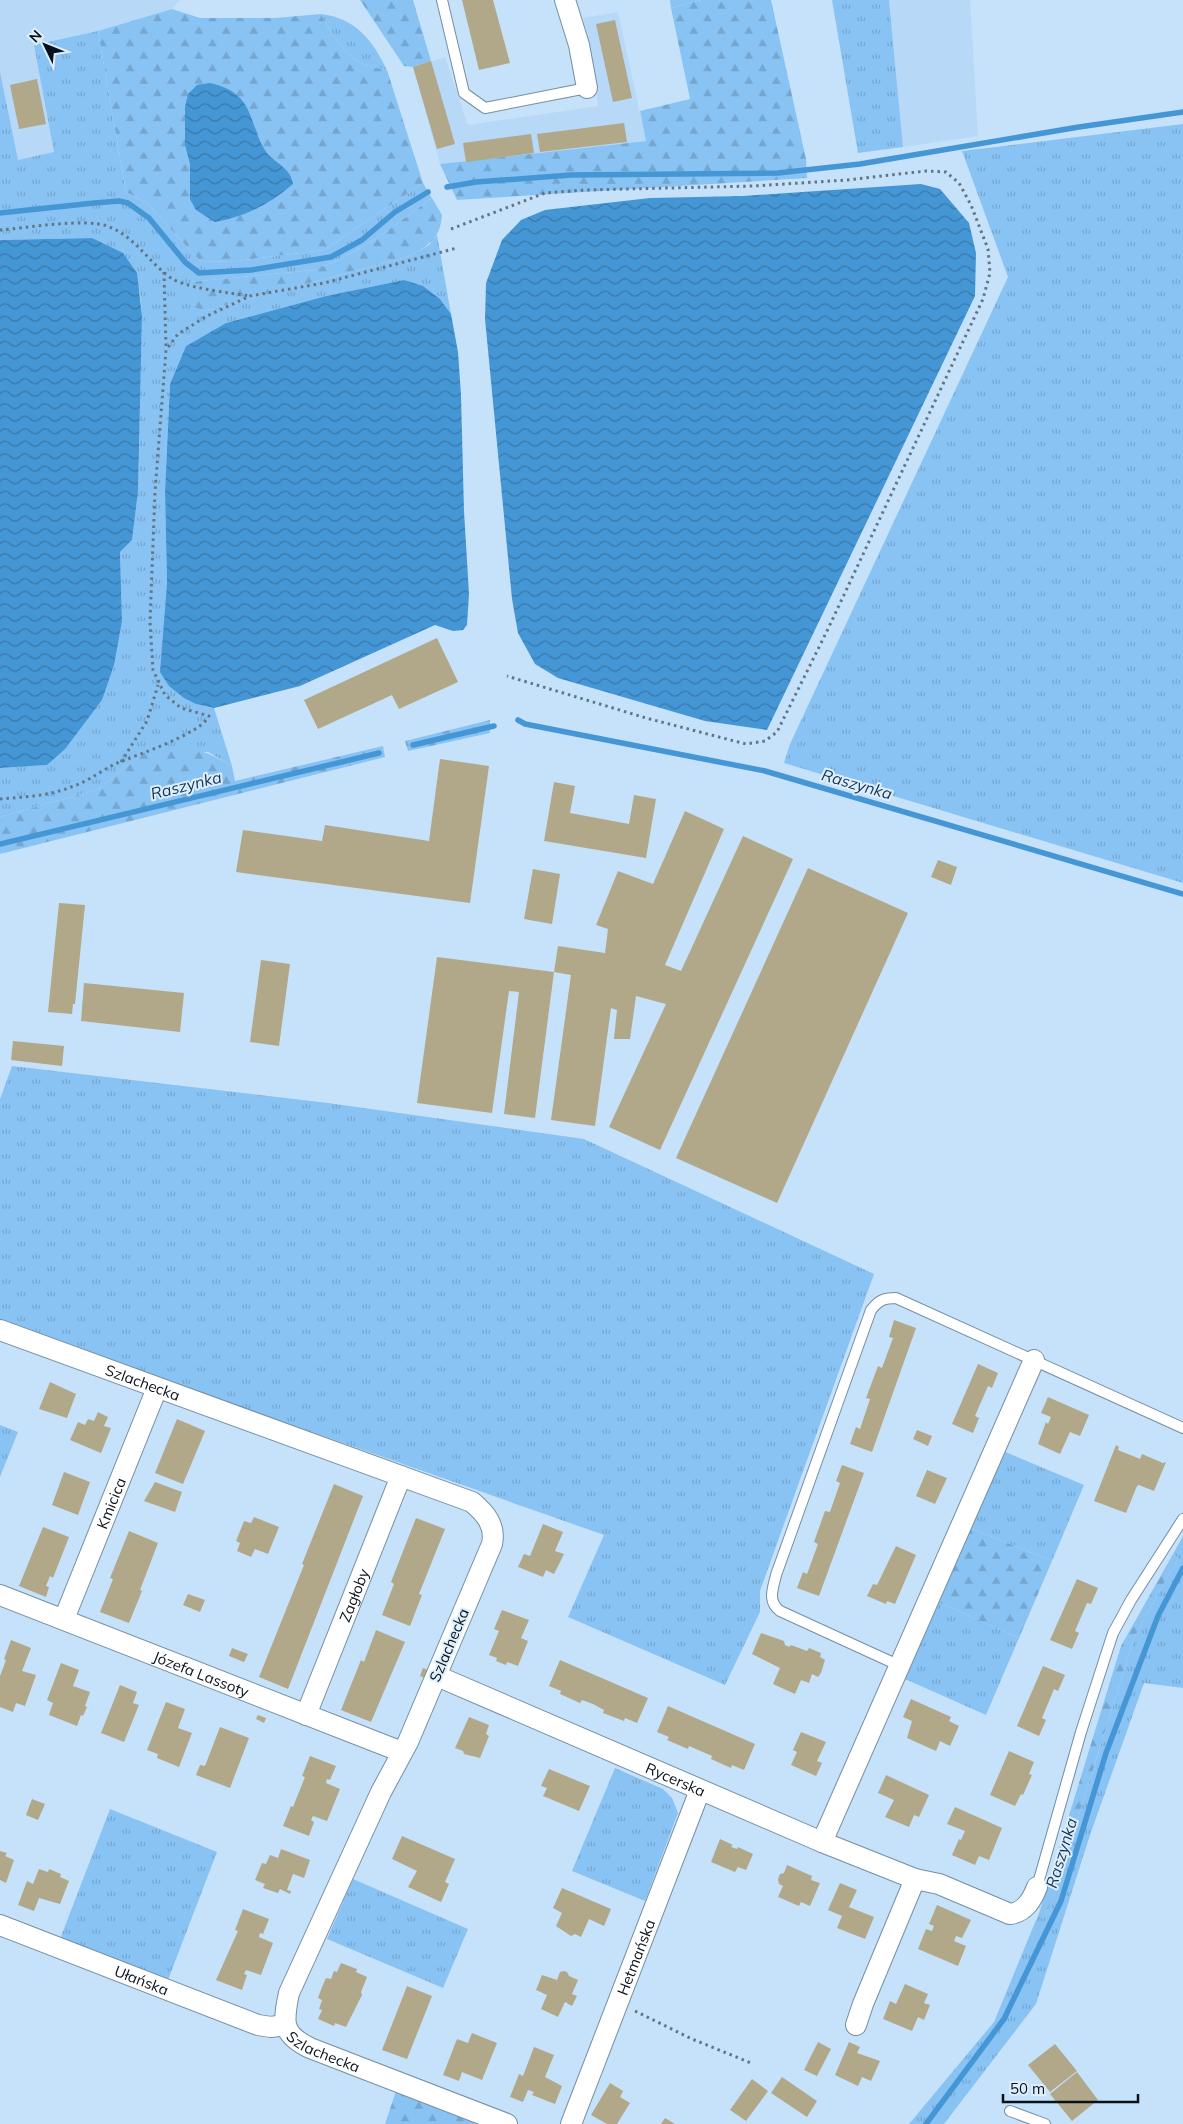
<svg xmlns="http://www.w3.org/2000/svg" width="1183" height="2124" font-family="Mulish,sans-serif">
  <defs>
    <pattern id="grass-tufts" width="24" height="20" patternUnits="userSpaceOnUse" patternTransform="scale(1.25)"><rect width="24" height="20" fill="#89c3f3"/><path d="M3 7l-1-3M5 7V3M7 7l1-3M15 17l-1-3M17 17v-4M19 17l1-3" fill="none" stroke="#75a6d0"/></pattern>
    <pattern id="forest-firs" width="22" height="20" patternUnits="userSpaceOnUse" patternTransform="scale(1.25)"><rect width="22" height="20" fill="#89c3f3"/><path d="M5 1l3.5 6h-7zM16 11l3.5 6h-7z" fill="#75a6d0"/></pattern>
    <pattern id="water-waves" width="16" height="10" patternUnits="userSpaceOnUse" patternTransform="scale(1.25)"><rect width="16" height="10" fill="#4596d5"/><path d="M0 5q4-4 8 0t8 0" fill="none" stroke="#3879ac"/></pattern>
  </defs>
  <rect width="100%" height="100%" fill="#c6e2fa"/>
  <g fill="#b7d8f6">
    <path d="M0,0H180L172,9L98,31L55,152L18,161L0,72Z"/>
    <path d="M889,0H970L978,136L903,147Z"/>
    <path d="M618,12L646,141L440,164L413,67L445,57L468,125L598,106L589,41L583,18Z"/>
  </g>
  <g fill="url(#grass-tufts)">
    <path d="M670,0H701L671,8Z"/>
    <path d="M832,0H889L903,147L858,153Z"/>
    <path d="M321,14C356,18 373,41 387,70C379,68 368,67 361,63C341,51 331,33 321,14Z"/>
    <path d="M98,31L126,192L147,203L201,262L237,261L324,250L423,183L432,198L376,239L339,260L314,270L190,282L195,307L204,311L407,257L429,245L437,235L451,314L440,299L404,280L326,296L226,323L186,346L170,384L165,491L167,584L196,704L214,708L232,766L208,752L142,753L99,789L0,817V768L47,765L102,700L122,621L120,552L132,540L138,492L142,316L140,292L92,238L0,240V72L18,160L54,152L34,45Z"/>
    <path d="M1183,124V883L784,763L790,744L1008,277L962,151Z"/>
    <path d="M12,1066L328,1103L584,1139L874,1274L760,1591V1612L725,1685L568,1617L604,1535L0,1322V1099Z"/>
    <path d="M0,1425L18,1432L0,1477Z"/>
    <path d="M1003,1451L1084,1485L1052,1561L970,1528Z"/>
    <path d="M1183,1536V1688L1144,1683L1090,1835L1036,2004L944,2124H909L994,2022L1036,1920L1045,1916L1054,1895L1134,1638L1178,1558L1173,1554Z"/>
    <path d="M938,1602L1019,1638L986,1715L905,1679Z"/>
    <path d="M615,1768L663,1789L672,1798L678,1813L645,1901L572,1871Z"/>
    <path d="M110,1809L217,1852L168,1980L60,1939Z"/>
    <path d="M353,1879L468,1929L443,1988L327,1939Z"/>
  </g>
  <g fill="url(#forest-firs)">
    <path d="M360,0H413L431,61L413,67L404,66Z"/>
    <path d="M701,0H771L806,159L807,178L457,200L440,164L646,141L640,111L690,99L671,8Z"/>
    <path d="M172,9L200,18H275L321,14C331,33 341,51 361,63C368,67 379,68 387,70L423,183L324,250L237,261L201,262L147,203L126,192L98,31Z"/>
    <path d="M432,198L442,215C440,240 428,246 407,257L204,311L194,307L190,282L314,270L339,260L376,239Z"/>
    <path d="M490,720V733L408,751L405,741Z"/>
    <path d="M159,746C192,747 203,749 232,766L235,781L383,746L385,757L0,854V817L99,789L142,753Z"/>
    <path d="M970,1528L1052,1561L1019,1638L938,1602Z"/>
    <path d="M1173,1554L1178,1558L1134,1638L1054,1895L1045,1916L1037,1920L1121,1646Z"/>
    <path d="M396,2091L481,2124H385Z"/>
  </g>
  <g fill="url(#water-waves)">
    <path d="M210,83C222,86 231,89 240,98C254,113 254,136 267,153C277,165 290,167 293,184C270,204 244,217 215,222L196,210L190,199V164L185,145V107L188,94L197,85Z"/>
    <path d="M921,184L940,189L969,223L976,253L975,296L767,730L705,721L558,678L535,664L518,633L512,599L485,319L486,283L502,240L521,220L545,210L650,198L743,196Z"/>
    <path d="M92,238L123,253L137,273L142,316L138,492L132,540L120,552L122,621L114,665L102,700L65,749L47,765L0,768V240Z"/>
    <path d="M404,280L423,286L440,299L451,314L458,352L461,395L464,511L469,594L467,625L463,630L453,631L435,625L300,686L214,708L196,704L184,698L169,686L160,672L167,584L165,491L170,384L186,346L226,323L326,296Z"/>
  </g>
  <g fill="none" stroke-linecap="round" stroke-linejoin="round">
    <g stroke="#4596d5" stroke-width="5.5">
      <path d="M447,187L476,182L571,175L778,173L860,164L1079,127L1183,112"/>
      <path d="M0,213L94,203L119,201L128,203L149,218L185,262L199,273L251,270L331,257L362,240L395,212L428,192"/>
      <path d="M518,720L525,724L765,771L1183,894"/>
      <path d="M413,745L494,726"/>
      <path d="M0,844L379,753"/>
      <path d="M926,2124L1004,2019L1061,1901L1106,1753L1158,1616L1183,1568"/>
    </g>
  </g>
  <g fill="#b1a889">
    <path d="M462,0H493L510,63L479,70Z"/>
    <path d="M615,20L632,98L613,102L596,24Z"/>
    <path d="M431,61L455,144L437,149L413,67Z"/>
    <path d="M37,79L46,124L19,129L10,85Z"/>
    <path d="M624,123L627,142L540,152L537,134Z"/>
    <path d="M531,134L534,153L466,162L463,143Z"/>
    <path d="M437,638L458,682L399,709L392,695L318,729L304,700Z"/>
    <path d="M440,759L489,766L470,903L236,872L243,830L322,841L325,825L429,841Z"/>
    <path d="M554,782L575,786L570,813L629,824L634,795L656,799L646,858L544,841Z"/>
    <path d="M685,811L724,829L665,965L681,971L743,836L793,859L660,1150L609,1127L666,1004L636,996L630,1039H614L617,1010L611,1008L595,1126L551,1120L571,975L554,972L535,1118L504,1114L519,992L509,991L492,1113L417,1103L437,957L554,972L558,946L605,953L608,929L596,925L618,871L653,884Z"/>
    <path d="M938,860L957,867L951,885L931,877Z"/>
    <path d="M808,868L908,913L777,1203L676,1158Z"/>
    <path d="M533,869L560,874L552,924L524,919Z"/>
    <path d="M59,903L85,905L75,1004H73L72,1014L48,1012Z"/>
    <path d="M261,960L290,964L279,1046L250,1042Z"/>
    <path d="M84,983L184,993L180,1032L81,1021Z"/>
    <path d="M13,1041L64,1046L62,1066L11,1060Z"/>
    <path d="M894,1320L916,1328L872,1452L850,1444L856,1427L860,1429L870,1399L866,1398L878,1366L882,1368L893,1338L889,1337Z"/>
    <path d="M978,1364L998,1373L992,1388L988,1386L975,1416L979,1418L973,1433L952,1424Z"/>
    <path d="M50,1382L76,1394L67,1418L39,1409Z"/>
    <path d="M1048,1397L1089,1415L1080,1436L1070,1432L1060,1454L1038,1444L1046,1422L1048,1424L1051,1417L1041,1413Z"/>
    <path d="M98,1412L108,1417L104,1426L111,1428L101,1453L70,1440L78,1422L85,1425L88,1419L94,1421Z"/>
    <path d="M177,1419L205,1431L183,1484L155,1473Z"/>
    <path d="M917,1430L932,1436L928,1446L913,1439Z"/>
    <path d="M1116,1445L1119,1447L1118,1450L1140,1459L1142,1454L1163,1463L1166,1462L1154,1491L1139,1485L1137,1486L1126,1513L1094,1501Z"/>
    <path d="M842,1465L864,1473L819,1596L797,1588L803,1572L807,1574L818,1544L814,1542L825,1511L830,1512L840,1483L836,1481Z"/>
    <path d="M927,1470L947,1478L935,1504L916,1496Z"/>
    <path d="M64,1472L90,1482L78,1515L52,1505Z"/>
    <path d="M155,1482L182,1492L175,1512L144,1501Z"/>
    <path d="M334,1484L363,1496L288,1689L259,1677L304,1565L302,1564Z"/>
    <path d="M254,1517L279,1527L268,1554L255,1549L251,1557L237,1551L240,1543L236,1541L244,1521L251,1523Z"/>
    <path d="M416,1518L445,1529L419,1594L422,1595L410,1626L382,1615L394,1584L391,1582Z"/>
    <path d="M543,1524L563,1532L555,1551L564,1554L554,1574L546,1570L543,1577L518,1567L524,1554L530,1556Z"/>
    <path d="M43,1527L69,1537L53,1578L50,1576L46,1586L49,1587L46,1597L19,1586Z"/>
    <path d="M129,1531L158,1543L140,1590L142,1591L129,1623L100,1612L113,1579L110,1578Z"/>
    <path d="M896,1546L916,1555L895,1604L887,1601L886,1604L867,1596L873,1584L877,1585Z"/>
    <path d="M1077,1579L1098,1588L1091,1604L1087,1603L1075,1631L1079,1633L1072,1649L1050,1640Z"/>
    <path d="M188,1594L205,1600L200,1612L183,1605Z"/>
    <path d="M502,1610L529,1620L521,1638L528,1641L518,1666L507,1662L506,1665L496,1661L497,1658L489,1655L499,1631L494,1629Z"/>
    <path d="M376,1630L405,1642L371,1722L341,1710L361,1660L364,1662Z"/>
    <path d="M761,1633L784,1641L785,1645L789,1647L791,1645L807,1651L809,1648L821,1653L820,1657L825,1660L821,1673L818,1677L812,1674L809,1683L801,1680L795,1694L773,1684L780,1668L752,1654Z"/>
    <path d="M11,1640L31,1648L22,1671L36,1675L25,1706L16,1703L13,1712L0,1707V1676L6,1660L4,1659Z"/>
    <path d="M232,1648L248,1654L244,1662L229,1656Z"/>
    <path d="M560,1660L648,1698L637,1723L625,1718L624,1721L603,1713L604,1710L593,1704L582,1700L580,1703L560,1694L561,1691L549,1686Z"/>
    <path d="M61,1663L79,1670L73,1686L90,1692L85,1706L87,1707L83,1716L81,1715L77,1726L49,1715L53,1703L47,1700Z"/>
    <path d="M1043,1666L1065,1675L1058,1691L1054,1689L1042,1718L1046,1720L1039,1736L1017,1726Z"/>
    <path d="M423,1668L428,1670L425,1678L420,1676Z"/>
    <path d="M120,1685L137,1692L133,1703L139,1705L124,1742L101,1733Z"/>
    <path d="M911,1699L951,1717L949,1721L959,1726L950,1746L940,1741L936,1751L907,1738L912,1721L903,1717Z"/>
    <path d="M166,1702L185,1709L178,1728L192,1733L179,1767L157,1758L158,1754L147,1750Z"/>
    <path d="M668,1706L755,1744L744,1770L732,1765L731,1768L711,1759L712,1756L689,1746L688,1749L667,1740L669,1737L657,1732Z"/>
    <path d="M258,1715L266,1718L264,1723L256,1719Z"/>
    <path d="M469,1717L489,1725L486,1734L489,1736L480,1758L464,1754L463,1751L455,1748Z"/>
    <path d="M220,1727L249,1738L230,1788L196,1775L200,1765L205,1766Z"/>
    <path d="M801,1732L826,1742L817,1761L822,1763L816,1776L791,1765L797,1752L793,1750Z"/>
    <path d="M1009,1751L1034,1762L1029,1774L1032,1775L1023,1795L1021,1794L1015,1806L990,1795Z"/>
    <path d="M310,1756L336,1766L330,1780L327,1779L326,1783L340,1789L327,1821L313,1816L311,1820L314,1822L309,1836L283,1826L291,1806L293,1807L305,1777L302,1776Z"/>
    <path d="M549,1769L590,1786L579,1811L543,1796L547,1788L541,1786Z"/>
    <path d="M886,1775L929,1795L919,1817L914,1815L909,1827L885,1817L894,1800L878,1793Z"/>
    <path d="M32,1799L45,1804L38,1820L26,1815Z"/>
    <path d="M955,1807L1002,1828L989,1860L979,1856L975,1865L952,1855L959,1839L961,1840L965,1831L947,1824Z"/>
    <path d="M402,1836L455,1859L445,1882L449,1884L441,1902L408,1887L417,1871L392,1859Z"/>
    <path d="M720,1839L733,1845L731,1847L737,1849L738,1847L753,1854L746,1870L738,1867L735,1872L711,1862Z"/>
    <path d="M281,1849L310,1860L304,1878L293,1874L287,1890L291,1891L290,1894L280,1889L278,1893L263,1888L265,1884L255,1880L262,1863L266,1864L270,1855L278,1858Z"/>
    <path d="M0,1851L7,1853L5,1856L14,1860L6,1883L0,1880Z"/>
    <path d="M787,1865L812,1876L811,1880L820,1883L810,1906L801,1902L799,1906L778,1897L783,1886L779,1884L778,1879L780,1874L784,1873Z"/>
    <path d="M39,1869L48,1872L49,1869L61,1874L60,1877L69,1881L60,1904L39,1898L34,1911L18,1905L27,1881L33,1884Z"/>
    <path d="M840,1883L857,1890L849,1907L874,1917L865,1939L837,1928L842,1916L828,1910Z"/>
    <path d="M562,1888L611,1909L604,1926L589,1919L581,1937L575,1934L571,1936L556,1926L562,1913L553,1908Z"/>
    <path d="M937,1905L971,1920L962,1938L956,1936L954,1941L966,1946L958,1966L918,1949L926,1929L932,1931L934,1926L929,1924Z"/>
    <path d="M243,1909L269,1919L263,1934L260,1933L259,1937L273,1943L261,1975L246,1970L244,1974L247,1975L242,1990L216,1980L238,1931L235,1930Z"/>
    <path d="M341,1963L357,1969L356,1972L367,1977L361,1992L362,1995L346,2027L335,2023L334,2026L318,2019L322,2010L319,2009L322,2000L318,1998L322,1987L326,1978L331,1979L334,1971L337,1972Z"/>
    <path d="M564,1971L567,1972L569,1976L578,1980L572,1994L577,1996L572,2006L565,2002L558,2017L541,2009L547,1995L536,1990L542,1975L557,1980L560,1972Z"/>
    <path d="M905,1984L928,1994L924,2003L930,2005L924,2020L918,2017L912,2031L883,2019L890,2001L896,2004Z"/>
    <path d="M407,1986L432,1996L407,2059L382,2050Z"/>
    <path d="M472,2033L497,2043L482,2080L462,2072L459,2081L443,2075L457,2039L468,2043Z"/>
    <path d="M818,2042L831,2049L817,2076L804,2070Z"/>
    <path d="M849,2042L860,2047L857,2053L880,2061L871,2081L862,2077L858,2086L835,2075Z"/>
    <path d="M1055,2044L1077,2071L1050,2092L1028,2065Z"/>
    <path d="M534,2047L554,2055L545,2077L562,2086L555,2104L532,2095L534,2092L528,2090L523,2102L510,2097L519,2074L523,2076Z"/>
    <path d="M1077,2072L1098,2100L1072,2121L1050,2094Z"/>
    <path d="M782,2077L817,2101L807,2117L771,2093Z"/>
    <path d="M752,2079L768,2091L746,2121L730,2110Z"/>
    <path d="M610,2083L623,2091L620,2097L630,2103L617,2124H607L591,2115Z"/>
    <path d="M665,2118L675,2124H661Z"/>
  </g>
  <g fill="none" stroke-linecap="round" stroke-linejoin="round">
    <g stroke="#748ea4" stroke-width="12">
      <g id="lane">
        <path d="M442,0L464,93L485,108L587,88"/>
        <path d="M898,1665L780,1611C767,1601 773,1589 776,1575L871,1310C879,1300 884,1298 896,1298L1183,1428"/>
        <path d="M1037,1887L1081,1732L1113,1633L1131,1600L1183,1519"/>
        <path d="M1010,2111L1045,2124"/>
      </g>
    </g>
    <g stroke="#748ea4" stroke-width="22">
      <g id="street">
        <path d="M565,0L579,45L587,88"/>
        <path id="s1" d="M0,1330L472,1502C485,1513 496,1525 492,1544L408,1742L381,1792L289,1993C283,2022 281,2034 310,2048L507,2124"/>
        <path id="s2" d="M0,1595L402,1752"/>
        <path id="s3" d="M64,1619L157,1388"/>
        <path id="s4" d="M437,1676L822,1842L915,1879L939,1884L1010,1914C1025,1912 1032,1900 1037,1887"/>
        <path id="s5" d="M306,1715L401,1476"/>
        <path d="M822,1842L1034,1360"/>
        <path id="s6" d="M0,1925L258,2025L271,2027L285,2025"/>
        <path d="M856,2025L863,2004L915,1879"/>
        <path id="s7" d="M571,2124L700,1790"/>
      </g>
    </g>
    <g stroke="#637585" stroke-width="3" stroke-dasharray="2.5 4" stroke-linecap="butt">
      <path d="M451,229L545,193L585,190L754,186L847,180L926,171L946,172L959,183L971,205L988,249L990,273L983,299L827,631L777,732L765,741L746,744L646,718L507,676"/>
      <path d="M0,230C25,228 85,218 107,226C135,236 148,262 171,278C185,288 231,293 250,296"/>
      <path d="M164,272L166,349"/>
      <path d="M121,762L147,721L158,685"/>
      <path d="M0,799C24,797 49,796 71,787C87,782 101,771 115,764C136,755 201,734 209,716L181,708L165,695L153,670L150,622L155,492L166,350L178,334L207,316L250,296L324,283L457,248"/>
      <path d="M635,2011L692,2039L751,2063"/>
    </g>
    <use href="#lane" stroke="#fff" stroke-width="10"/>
    <use href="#street" stroke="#fff" stroke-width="20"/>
  </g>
  <g text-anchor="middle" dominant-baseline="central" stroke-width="4" stroke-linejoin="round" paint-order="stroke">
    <g font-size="15" fill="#09121b" stroke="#ddeefc">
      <text stroke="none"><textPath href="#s1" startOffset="152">Szlachecka</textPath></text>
      <text stroke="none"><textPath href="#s3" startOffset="125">Kmicica</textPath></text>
      <text stroke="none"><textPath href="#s5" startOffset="129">Zagłoby</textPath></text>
      <text transform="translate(449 1645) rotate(-67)">Szlachecka</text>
      <text stroke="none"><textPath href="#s2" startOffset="216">Józefa Lassoty</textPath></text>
      <text stroke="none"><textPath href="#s4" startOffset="260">Rycerska</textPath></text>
      <text stroke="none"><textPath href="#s7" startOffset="179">Hetmańska</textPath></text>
      <text stroke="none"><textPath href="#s6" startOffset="152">Ułańska</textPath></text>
      <text stroke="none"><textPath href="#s1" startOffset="1125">Szlachecka</textPath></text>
    </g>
    <g font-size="16" font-style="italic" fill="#12344f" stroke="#ddeefc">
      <text transform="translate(857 784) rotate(16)">Raszynka</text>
      <text transform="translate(186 785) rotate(-14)">Raszynka</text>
      <text transform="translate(1061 1853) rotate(-73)">Raszynka</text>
    </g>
  </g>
  <g transform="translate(45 45) rotate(313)" stroke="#ddeefc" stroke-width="4" paint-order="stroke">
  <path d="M0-4L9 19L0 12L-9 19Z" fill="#09121b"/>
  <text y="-8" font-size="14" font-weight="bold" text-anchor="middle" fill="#09121b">N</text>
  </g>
  <path d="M1003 2094v8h135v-8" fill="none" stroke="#09121b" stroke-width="2.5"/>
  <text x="1010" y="2094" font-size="15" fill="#09121b" stroke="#ddeefc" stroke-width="4" paint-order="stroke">50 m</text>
</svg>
